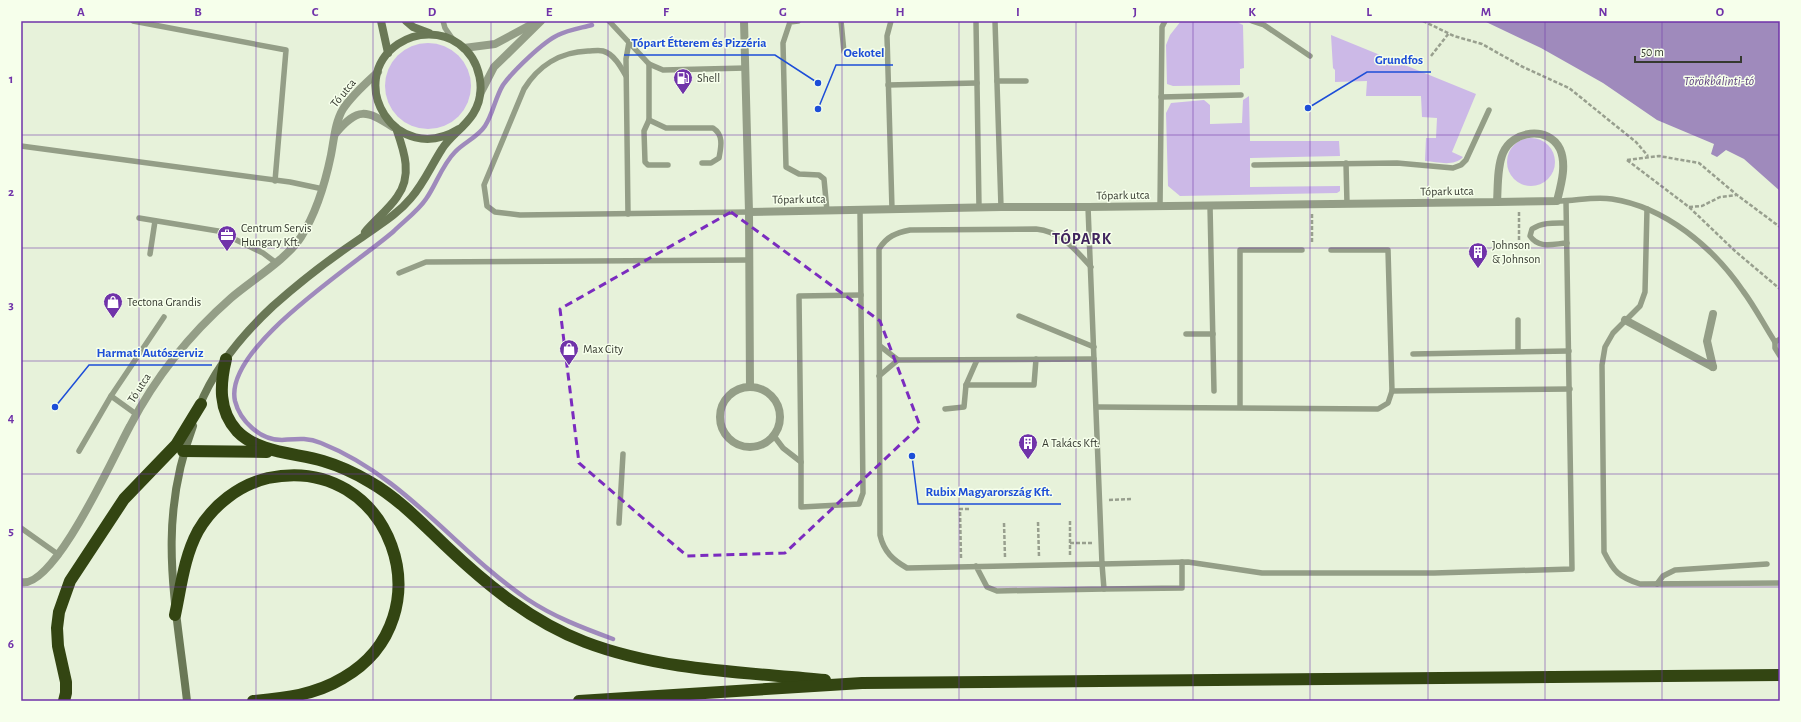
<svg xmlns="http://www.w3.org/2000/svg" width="1801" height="722" font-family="'Alegreya Sans',sans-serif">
  <rect width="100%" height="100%" fill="#e7f2da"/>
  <g fill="#ccb9e7">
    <path d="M1181,21H1235L1243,25L1244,68L1240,69V85L1173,86L1167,84L1166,45L1170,35Z"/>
    <path d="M1331,35L1476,94L1452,152L1463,157C1454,167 1438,162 1425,161L1426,138H1436L1437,118L1422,117L1421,96H1366L1367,81L1335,82V70L1333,68Z"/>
    <circle cx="428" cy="86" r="43"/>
    <path d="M1249,96L1250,141H1339L1340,156L1250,158V187L1340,186V191L1337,193L1180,196L1168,186L1166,113L1171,103L1204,100L1210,105V124L1242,123L1243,100Z"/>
    <circle cx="1531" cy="162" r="24"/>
  </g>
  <path fill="#9f8abc" d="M1484,21H1780V191L1744,159L1726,150L1717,157L1711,154L1714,144L1657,120L1603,83L1541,48Z"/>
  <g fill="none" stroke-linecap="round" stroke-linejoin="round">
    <path stroke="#9f8abc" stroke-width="4.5" d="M592,25C581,28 568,30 558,35C543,42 513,71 503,85C495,98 493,114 485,126C478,137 463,143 455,152C442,165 436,185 426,199C418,211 404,221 394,231C358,263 223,347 235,401C240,421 260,440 282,440C296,439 307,437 321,443C406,477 455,550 527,599C554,617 583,628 613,639"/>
    <g stroke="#989f8e" stroke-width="2.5" stroke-dasharray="4 2" stroke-linecap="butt">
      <path d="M1423,21L1454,36L1482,44L1521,66L1569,88L1636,142L1648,156"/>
      <path d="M1431,56L1449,33"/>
      <path d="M1627,160L1689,207L1735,251L1780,289"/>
      <path d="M1627,160L1659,156L1699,163L1737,195L1780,227"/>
      <path d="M1689,207L1702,206L1720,197L1736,195"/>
      <path d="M1519,212V243"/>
      <path d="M1312,214V242"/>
      <path d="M1109,500L1132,499"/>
      <path d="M1070,521V556"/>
      <path d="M1038,522L1039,557"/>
      <path d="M1004,523L1005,557"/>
      <path d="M1070,543H1092"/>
      <path d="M961,558L960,509H969"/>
    </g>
    <g stroke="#949e87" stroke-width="5.5">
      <path d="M133,21L286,50L275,181"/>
      <path d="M443,21L445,28L454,41"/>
      <path d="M609,21L649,64L663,70L746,68"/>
      <path d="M798,21L790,22L783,43L786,167L799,174L819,175L824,179L827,211"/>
      <path d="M841,21L844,52"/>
      <path d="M891,21L887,36L892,209"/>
      <path d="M976,21L979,207"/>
      <path d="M995,21L1001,207"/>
      <path d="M1252,21L1264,25L1310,56"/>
      <path d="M649,64V120L666,128H713C724,135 721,147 719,158L711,163H702"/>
      <path d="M626,76C621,67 614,54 603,51C599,50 592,51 588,51C560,52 538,66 524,89L484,185L487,206L495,212L520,215L749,212"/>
      <path d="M997,81H1026"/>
      <path d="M888,85L977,83"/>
      <path d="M1161,97L1241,95"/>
      <path d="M649,120L644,131L645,162L648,165H668"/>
      <path d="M21,146L290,182L323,189"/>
      <path d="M1346,163L1347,204"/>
      <path d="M1254,165L1397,163L1453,168L1461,165L1466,160L1489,110"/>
      <path d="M1557,201C1576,201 1594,196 1612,199C1665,207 1713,247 1743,291C1755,307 1764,325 1775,342V348L1780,356"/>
      <path d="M1160,206L1162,27L1165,21"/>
      <path d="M1210,206L1214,391"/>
      <path d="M1088,207L1102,564L1188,562L1262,573H1434L1572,569L1566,201"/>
      <path d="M1647,209L1645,292L1640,306L1613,333L1605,347L1602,365L1604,552C1614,572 1619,577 1640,584L1780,583"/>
      <path d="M628,214L626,59L629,42"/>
      <path d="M139,218L218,231L263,253L275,262"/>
      <path d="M1566,223C1554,223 1543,222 1532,229L1530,236C1539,249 1552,244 1567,243"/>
      <path d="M150,254L155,221"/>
      <path d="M399,273L426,262L750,260"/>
      <path d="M1019,316L1094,347"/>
      <path d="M1186,334H1213"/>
      <path d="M1775,342L1780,339"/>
      <path d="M880,346L898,360L1094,359"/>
      <path d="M1518,351V320"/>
      <path d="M1413,354L1569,351"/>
      <path d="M879,376L898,360"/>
      <path d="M966,385H1034L1036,359"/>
      <path d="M1392,391L1570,389"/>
      <path d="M111,396L136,414"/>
      <path d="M1097,407L1378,409L1388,403L1392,391L1388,250H1331"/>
      <path d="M1240,407V250H1302"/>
      <path d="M945,409L964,407L966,385L977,360"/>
      <path d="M774,436L783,448L801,462V507L859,504L863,493L860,210"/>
      <path d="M79,451L111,396L164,317"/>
      <path d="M801,462L799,296L861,295"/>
      <path d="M619,523L623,454"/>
      <path d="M21,528L59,555"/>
      <path d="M976,566L987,587L997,591L1104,589L1102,564L907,568C893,560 884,552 880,535L879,249C887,236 896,233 910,230L1036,229C1060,231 1075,249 1091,267"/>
      <path d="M1657,584L1663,576L1675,570L1767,564"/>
      <path d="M1104,589L1182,588V562"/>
    </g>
    <g stroke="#949e87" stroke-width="8">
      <path d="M744,21L749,212L750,387"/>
      <path d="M464,48L495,44L536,22"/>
      <path d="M480,94L494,67L541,21"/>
      <path d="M336,133C358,107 366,110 393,127"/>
      <path d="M749,212L1001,207H1088L1497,202L1557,201C1561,185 1567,165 1560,149C1548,125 1512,131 1503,153C1497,167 1498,187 1497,202"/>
      <path d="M1713,314L1707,341L1713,367"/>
      <path d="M1625,320L1713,367"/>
      <circle cx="750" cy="417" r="30"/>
      <path d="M21,582C54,590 115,453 130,426C155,378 190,334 231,298C252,280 287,259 301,237C317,212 325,184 331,155C334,140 335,122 343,109C352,95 366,83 378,72"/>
    </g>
    <g stroke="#6a7856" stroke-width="8">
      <path d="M381,21L388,53"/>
      <path d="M406,21L413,27L429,33"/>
      <path d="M365,232C375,220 388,210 397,197C413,175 404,151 396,128"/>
      <path d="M199,407C214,369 243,334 273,306C300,282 331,258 361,238C379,225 397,215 411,198C424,183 431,166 442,149C450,136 464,128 473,114C487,92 481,60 459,44C441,31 416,32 398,44C344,81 396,168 459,129"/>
      <path d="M187,701C176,602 156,524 193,426"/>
    </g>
    <g stroke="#334512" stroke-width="12">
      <path d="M226,359C220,384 218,410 237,431C258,453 296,453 323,461C340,466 355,473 370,482C398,498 423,524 446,546C487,585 532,622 585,642C661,671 745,672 825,680"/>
      <path d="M183,451L267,452"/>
      <path d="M175,615C181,587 184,557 198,531C213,505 239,485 268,478C391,452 449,617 343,678C315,695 285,698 253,701"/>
      <path d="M64,701L66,693V682L58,646L57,628L59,612L70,581L124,499L176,445L201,404"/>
      <path d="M579,701L862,683L1780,675"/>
    </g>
  </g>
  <path fill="none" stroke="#7b2cbf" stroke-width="3" stroke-dasharray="8 5" stroke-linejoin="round" d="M731,212L880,321L920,426L785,553L687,556L579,463L560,309Z"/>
  <path fill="none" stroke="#7033a9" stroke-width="1" stroke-opacity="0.55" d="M139,21V701M256,21V701M373,21V701M491,21V701M608,21V701M725,21V701M842,21V701M959,21V701M1076,21V701M1193,21V701M1310,21V701M1428,21V701M1545,21V701M1662,21V701M21,135H1780M21,248H1780M21,361H1780M21,474H1780M21,587H1780"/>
  <defs>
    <g id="fuel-pin" transform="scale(1)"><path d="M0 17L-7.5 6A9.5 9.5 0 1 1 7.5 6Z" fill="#7033a9" stroke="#f6ffeb"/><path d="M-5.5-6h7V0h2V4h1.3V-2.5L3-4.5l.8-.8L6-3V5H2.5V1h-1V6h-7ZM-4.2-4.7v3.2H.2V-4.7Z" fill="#fff"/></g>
    <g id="office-pin" transform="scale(1)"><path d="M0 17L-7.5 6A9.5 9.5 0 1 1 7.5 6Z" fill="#7033a9" stroke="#f6ffeb"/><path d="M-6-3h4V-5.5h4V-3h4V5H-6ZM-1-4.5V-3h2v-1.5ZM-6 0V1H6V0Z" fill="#fff"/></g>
    <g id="building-pin" transform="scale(1)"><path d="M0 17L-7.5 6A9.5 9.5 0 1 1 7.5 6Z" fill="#7033a9" stroke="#f6ffeb"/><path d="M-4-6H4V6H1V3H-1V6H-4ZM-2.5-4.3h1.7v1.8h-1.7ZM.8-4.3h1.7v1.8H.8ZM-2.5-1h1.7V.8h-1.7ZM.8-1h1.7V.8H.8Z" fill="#fff"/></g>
    <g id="shop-pin" transform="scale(1)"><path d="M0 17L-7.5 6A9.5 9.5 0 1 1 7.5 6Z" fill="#7033a9" stroke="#f6ffeb"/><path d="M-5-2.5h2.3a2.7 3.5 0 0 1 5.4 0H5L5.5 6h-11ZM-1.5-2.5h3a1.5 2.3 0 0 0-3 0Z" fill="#fff"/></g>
  </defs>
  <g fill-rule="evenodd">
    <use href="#fuel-pin" x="683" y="78"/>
    <use href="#office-pin" x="227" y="235"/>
    <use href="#building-pin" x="1478" y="252"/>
    <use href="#shop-pin" x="113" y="302"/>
    <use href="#shop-pin" x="569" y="349"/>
    <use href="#building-pin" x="1028" y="443"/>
  </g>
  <g text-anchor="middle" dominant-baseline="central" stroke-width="3" stroke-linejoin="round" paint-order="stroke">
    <g font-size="12" fill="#35392f" stroke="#f6ffeb" text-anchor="start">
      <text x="697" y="78">Shell</text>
      <text x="241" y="228">Centrum Servis<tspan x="241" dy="14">Hungary Kft.</tspan></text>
      <text x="1492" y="245">Johnson<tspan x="1492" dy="14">&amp; Johnson</tspan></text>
      <text x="127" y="302">Tectona Grandis</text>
      <text x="583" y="349">Max City</text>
      <text x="1042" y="443">A Takács Kft.</text>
    </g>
    <g font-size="12" fill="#35392f" stroke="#f6ffeb">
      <text transform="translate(343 93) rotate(-51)">Tó utca</text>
      <text transform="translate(1447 191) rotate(-1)">Tópark utca</text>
      <text transform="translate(1123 195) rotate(-1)">Tópark utca</text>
      <text transform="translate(799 199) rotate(-1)">Tópark utca</text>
      <text transform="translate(139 388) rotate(-57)">Tó utca</text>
    </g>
    <g font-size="13" font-style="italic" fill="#5e4081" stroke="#f6ffeb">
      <text x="1719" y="81">Törökbálinti-tó</text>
    </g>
    <g font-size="16" font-weight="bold" letter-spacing="1" fill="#40245d" stroke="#f6ffeb">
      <text x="1082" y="239">TÓPARK</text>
    </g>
  </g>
  <path fill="none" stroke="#1d4ed8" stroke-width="1.5" d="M818 83L775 55H624M818 109L836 65H893M1308 108L1367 72H1431M55 407L89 365H212M912 456L918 504H1061"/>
  <g fill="#1d4ed8" stroke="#f6ffeb" stroke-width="1.5">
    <circle cx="818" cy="83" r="4"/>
    <circle cx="818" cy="109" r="4"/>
    <circle cx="1308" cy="108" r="4"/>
    <circle cx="55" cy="407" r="4"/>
    <circle cx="912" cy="456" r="4"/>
  </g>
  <g font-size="13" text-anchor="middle" font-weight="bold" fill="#1d4ed8" stroke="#f6ffeb" stroke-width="3" stroke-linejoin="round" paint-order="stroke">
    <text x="699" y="47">Tópart Étterem és Pizzéria</text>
    <text x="864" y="57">Oekotel</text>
    <text x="1399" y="64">Grundfos</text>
    <text x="150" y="357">Harmati Autószerviz</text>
    <text x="989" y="496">Rubix Magyarország Kft.</text>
  </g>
  <rect width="1801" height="722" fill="none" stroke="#f6ffeb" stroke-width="44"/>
  <path d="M1635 56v6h106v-6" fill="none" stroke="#35392f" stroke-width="2"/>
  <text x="1641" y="56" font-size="12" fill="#35392f" stroke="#f6ffeb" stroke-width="3" paint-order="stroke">50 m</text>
  <rect x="22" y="22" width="1757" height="678" fill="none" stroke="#7033a9" stroke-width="1.5"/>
  <g font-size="13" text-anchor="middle" font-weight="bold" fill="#7033a9">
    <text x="81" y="16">A</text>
    <text x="198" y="16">B</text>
    <text x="315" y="16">C</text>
    <text x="432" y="16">D</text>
    <text x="549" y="16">E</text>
    <text x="666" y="16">F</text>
    <text x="783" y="16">G</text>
    <text x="900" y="16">H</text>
    <text x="1018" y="16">I</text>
    <text x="1135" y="16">J</text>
    <text x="1252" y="16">K</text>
    <text x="1369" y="16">L</text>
    <text x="1486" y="16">M</text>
    <text x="1603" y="16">N</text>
    <text x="1720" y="16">O</text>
    <text x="11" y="83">1</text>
    <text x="11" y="196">2</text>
    <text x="11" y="309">3</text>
    <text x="11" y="422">4</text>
    <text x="11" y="535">5</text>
    <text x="11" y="648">6</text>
  </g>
</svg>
